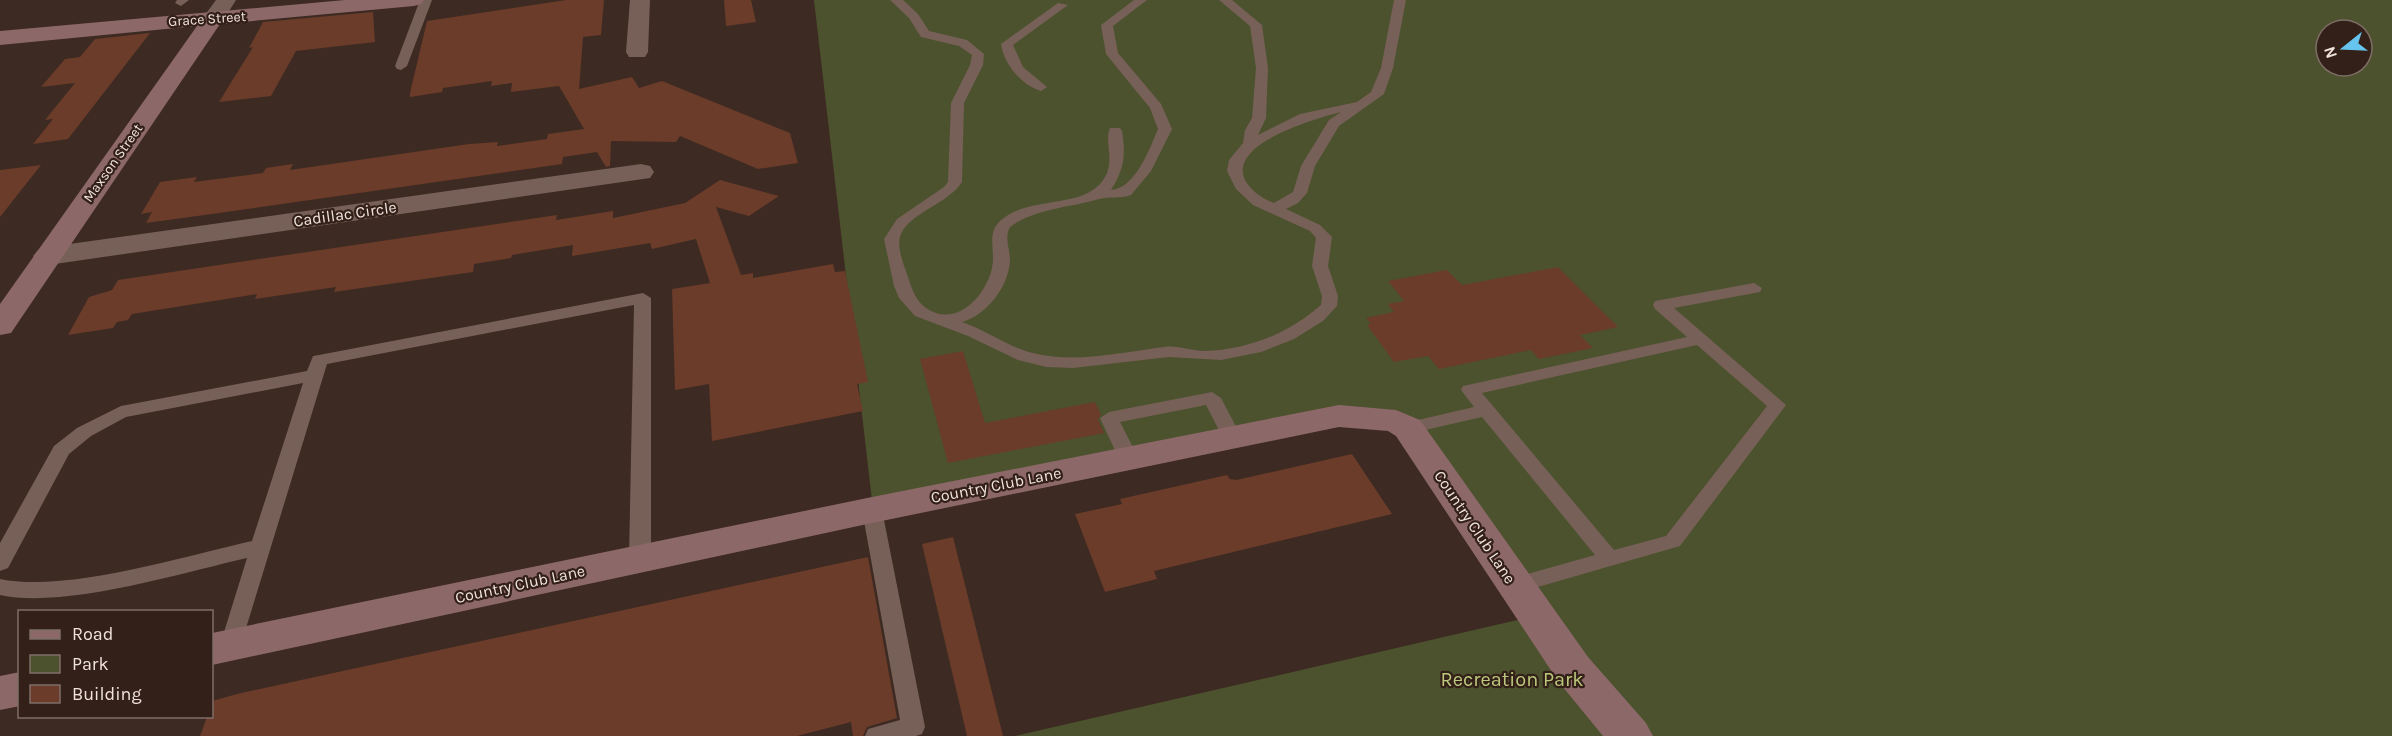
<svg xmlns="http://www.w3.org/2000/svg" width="2392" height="736" font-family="Karla,sans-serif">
  <rect width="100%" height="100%" fill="#3d2a22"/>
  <path fill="#4c522e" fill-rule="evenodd" d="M814,0H2392V736H1015L1535,616L1404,435L1367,417L873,509ZM2326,30H2362V66H2326Z"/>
  <g fill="#6a3c29">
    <path d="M566,0H604L601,35L583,37L579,89L632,77L639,88L662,81L790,133L798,163L758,169L680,136L676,142L611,141L610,166L606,167L597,152L563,157L562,164L212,214L146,223L152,212L141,214L160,182L197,177L194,182L263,173L266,168L293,164L290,170L469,144L498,142L497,146L547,139L548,134L584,129L559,86L511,92L512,83L491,86L492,81L443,88L442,92L410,97V93L427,21Z"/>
    <path d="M724,0H751L756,22L726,26Z"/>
    <path d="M373,12L375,42L296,51L271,96L219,102L253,47L249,48L263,22Z"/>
    <path d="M150,33L68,139L33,144L53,119L45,120L75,83L41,87L65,59L80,57L95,39Z"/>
    <path d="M41,165L0,217V170Z"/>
    <path d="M720,180L779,196L749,216L716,207L741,275L753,273V278L833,264L835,272L845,271L868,382L857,384L863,411L712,441L709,384L675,390L672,289L710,283L696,239L652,249L650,243L572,256L573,245L512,255L511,258L474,264L473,272L334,292L336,287L255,299L257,294L132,314L128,320L117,322L113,328L68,335L89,297L112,290L118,280L557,215L556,220L613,211V218L685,203Z"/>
    <path d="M1558,267L1618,327L1580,335L1593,348L1539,359L1531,350L1439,369L1428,356L1394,362L1367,325L1371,324L1366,318L1394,312L1388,304L1404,301L1388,281L1447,270L1462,285Z"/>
    <path d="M963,351L985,423L1095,402L1101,415L1098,419L1104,433L948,463L920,359Z"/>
    <path d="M1352,454L1392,514L1154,571L1157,579L1105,592L1075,514L1122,504L1120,499L1178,486L1227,475L1230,479L1236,480Z"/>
    <path d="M953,537L1003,736H967L922,544Z"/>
    <path d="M868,557L897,718L867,727L863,736H853L851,722L797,736H200L207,717H212V701L237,694Z"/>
  </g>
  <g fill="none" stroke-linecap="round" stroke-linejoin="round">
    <g fill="#776057" fill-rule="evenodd">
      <path d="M177,0H189L181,6L175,3Z"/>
      <path d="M420,0H432L407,66L401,70L397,69L395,66Z"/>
      <path d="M890,0H903L918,14L929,31L967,40L984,54L983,65L964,103L962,182C948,204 911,212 901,234C895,247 906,270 910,283C914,295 919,305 931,311C959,325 986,295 992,268C996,252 986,234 1000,221C1029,194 1086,211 1105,177C1115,160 1104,141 1110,128H1120L1122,131C1126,155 1124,170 1111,190C1135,189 1150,148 1158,129L1150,108L1106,54L1101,25L1134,0H1147L1113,26L1118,53L1161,104L1172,129L1151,171L1131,195C1120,199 1109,196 1099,199C1069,208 1036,208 1010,227C1004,238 1010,249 1010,260C1009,286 987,315 962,322C988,331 1011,349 1037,354C1079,363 1123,352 1164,347C1178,345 1191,351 1205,351C1248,350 1289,333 1321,305L1322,296L1312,266L1316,238L1310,231L1253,205L1236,189L1227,171L1229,160L1243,143L1245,130L1252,118L1256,68L1250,26L1219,0H1232L1262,25L1268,68L1266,118L1258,135L1300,114L1357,102L1371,92L1381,68L1394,0H1406L1393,68L1384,94L1339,126L1315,166L1307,193L1298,203L1286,209L1320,225L1332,237L1328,266L1338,296L1337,306L1323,321L1294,339L1261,352L1221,360L1169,357L1073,368L1046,367L1018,360L968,336L915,316L899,298L894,286L884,239L897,219L944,187L948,182L951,103L970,65L972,55L959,46L921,37L909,18ZM1341,112L1329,120L1301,166L1293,192L1274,203C1263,199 1251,191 1245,180C1228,143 1315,119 1341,112Z"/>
      <path d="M1058,3L1068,5L1013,45L1023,67L1047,87L1041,91C1021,85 1004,64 1001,44Z"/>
      <path d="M1754,283L1762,288L1760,292L1674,308L1786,405L1680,546L1514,594L1506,592L1503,586L1506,580L1595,555L1482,417L1408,434L1401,432L1398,428L1401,424L1474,407L1461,390L1463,386L1687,337L1655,309L1653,305L1655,301ZM1697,345L1767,406L1666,536L1614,550L1482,393Z"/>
      <path d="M643,293L651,298V559L648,564L640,567L632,564L629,559L634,305L327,364L239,651L231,654L223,651L220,645L247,558C181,573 64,609 0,595V579C65,593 185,556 252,541L303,383L126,417L91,436L69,454L8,568L0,571V543L54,446L77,428L121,406L307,371L313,356L319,355Z"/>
      <path d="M1212,392L1221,398L1242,438L1239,442H1225L1206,405L1120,422L1139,459L1136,464H1122L1119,459L1100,418L1109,412Z"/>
      <path d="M872,503L879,505L882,510L925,727L922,734L916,736H865L868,729L900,720L862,510L865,505Z"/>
    </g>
    <g fill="#776057" fill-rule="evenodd">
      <path d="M216,0H236L221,24H205L202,19Z"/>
      <path d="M630,0H650L648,52L645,57H629L626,52Z"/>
      <path d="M641,164L650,166L654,172L650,178L48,265L38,262L33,256L38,250L48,247Z"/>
    </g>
    <g fill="#8d6868" fill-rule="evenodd">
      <path d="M345,0H424L421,4L414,6L220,24L11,333L0,335V304L197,26L0,45V31Z"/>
      <path d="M1339,405L1396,410L1420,420L1588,657L1646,723L1653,736H1603L1558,681L1396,436L1388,431L1339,427L872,523L212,665V633L872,497Z"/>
      <path d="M20,672V706L0,710V676Z"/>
    </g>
  </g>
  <g text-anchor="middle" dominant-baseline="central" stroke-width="4.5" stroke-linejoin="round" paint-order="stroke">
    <g font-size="14" fill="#f0e3de" stroke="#332018">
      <text transform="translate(207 19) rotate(-4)">Grace Street</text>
      <text transform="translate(113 163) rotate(-55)">Maxson Street</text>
    </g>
    <g font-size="16" fill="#f0e3de" stroke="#332018">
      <text transform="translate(345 214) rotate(-8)">Cadillac Circle</text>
      <text transform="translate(996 485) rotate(-11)">Country Club Lane</text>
      <text transform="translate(1475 527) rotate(56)">Country Club Lane</text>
      <text transform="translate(520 584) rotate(-12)">Country Club Lane</text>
    </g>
    <g font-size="20" fill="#bcc97c" stroke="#332018">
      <text x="1512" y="679">Recreation Park</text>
    </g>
  </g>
  <rect x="18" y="610" width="195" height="108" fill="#332018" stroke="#7f6e67" stroke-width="1.5"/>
  <rect x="30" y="630" width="30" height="9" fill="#8d6868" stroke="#7f6e67" stroke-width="1.5"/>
  <text x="72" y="640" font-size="18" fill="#f0e3de">Road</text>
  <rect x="30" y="655" width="30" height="18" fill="#4c522e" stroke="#7f6e67" stroke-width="1.5"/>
  <text x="72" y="670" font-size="18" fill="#f0e3de">Park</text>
  <rect x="30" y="685" width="30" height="18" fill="#6a3c29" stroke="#7f6e67" stroke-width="1.5"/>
  <text x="72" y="700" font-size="18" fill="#f0e3de">Building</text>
  <g transform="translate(2344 48) rotate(252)"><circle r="28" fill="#332018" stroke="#7f6e67" stroke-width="1.5"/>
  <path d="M0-4.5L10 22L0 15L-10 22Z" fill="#66c4ef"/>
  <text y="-9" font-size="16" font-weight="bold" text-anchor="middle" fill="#f0e3de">N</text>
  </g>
</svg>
